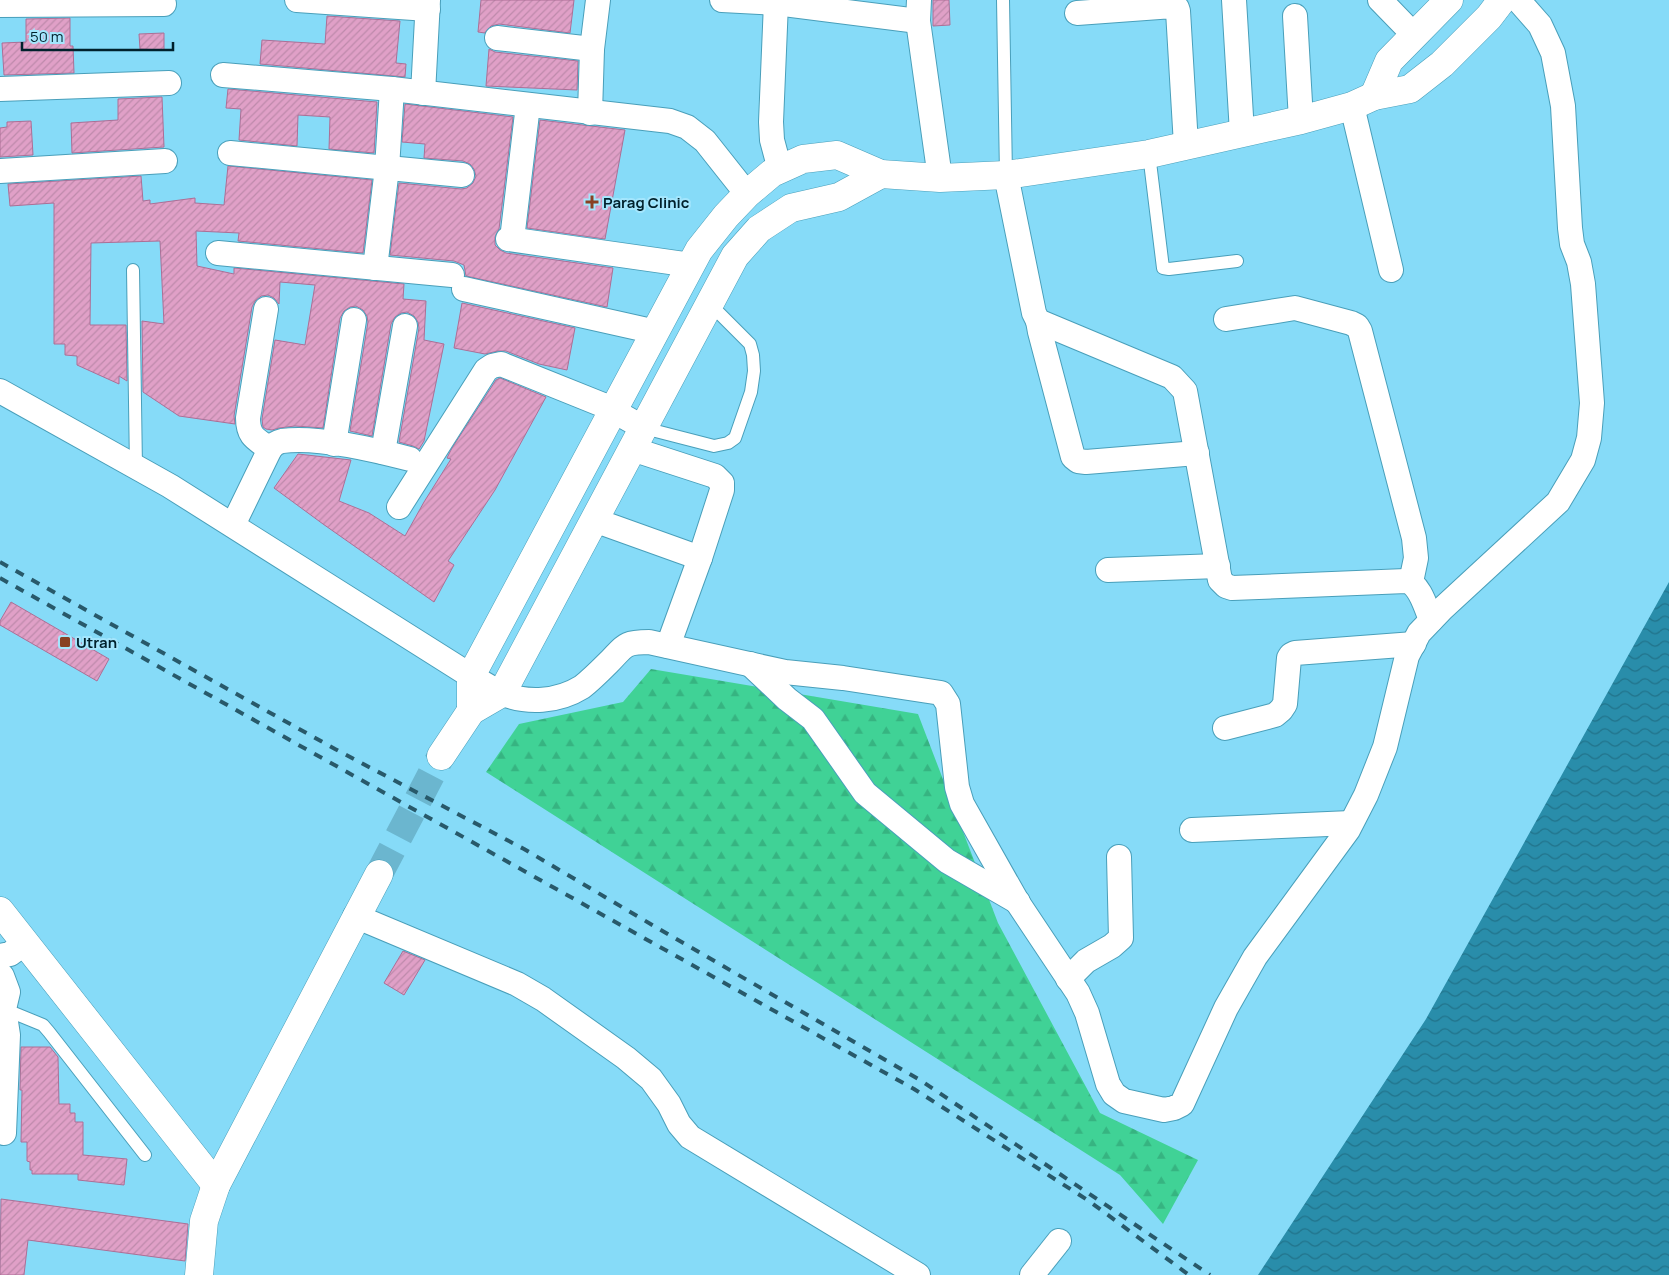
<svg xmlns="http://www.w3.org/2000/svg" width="1669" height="1275" font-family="Manrope,sans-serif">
  <defs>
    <pattern id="forest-firs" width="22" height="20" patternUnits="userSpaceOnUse" patternTransform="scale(1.25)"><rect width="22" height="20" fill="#40d296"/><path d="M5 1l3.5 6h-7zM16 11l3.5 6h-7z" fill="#36b481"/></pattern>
    <pattern id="water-waves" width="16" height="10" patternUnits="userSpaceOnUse" patternTransform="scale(1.25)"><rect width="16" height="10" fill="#298daa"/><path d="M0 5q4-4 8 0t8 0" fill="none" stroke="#21738b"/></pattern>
    <pattern id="building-hatch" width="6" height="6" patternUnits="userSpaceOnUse" patternTransform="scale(1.25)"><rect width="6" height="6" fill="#e0a0c7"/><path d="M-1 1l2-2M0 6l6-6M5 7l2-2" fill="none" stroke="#be8aab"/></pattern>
  </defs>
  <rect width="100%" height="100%" fill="#86dbf8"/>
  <path fill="url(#forest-firs)" d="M651,669L918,714L998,923L1100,1113L1198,1160L1163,1224L1120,1175L486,772L519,724L623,702Z"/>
  <path fill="url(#water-waves)" d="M1669,582V1275H1258L1426,1019Z"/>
  <g fill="url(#building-hatch)" stroke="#ac6f96">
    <path d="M481,0H574L570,33L499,24L491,26L485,33L478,32Z"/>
    <path d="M933,0H949L950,25L933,26Z"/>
    <path d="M327,16L400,21L396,63L406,64L405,77L260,64L262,40L325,44Z"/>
    <path d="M70,18V46H73L74,73L4,75L2,43L26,42V19Z"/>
    <path d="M164,33V50L140,49L139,34Z"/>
    <path d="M489,49L495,52L578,61L577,90L486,86Z"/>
    <path d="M228,89L377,102L374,153L329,149L330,117L298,115L297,146L239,140L241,109L226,108Z"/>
    <path d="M162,97L164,147L72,153L71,123L118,120V99Z"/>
    <path d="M405,104L513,117L499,229L495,237V245L500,250L506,253L613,268L607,307L466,276L464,265L454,261L390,255L399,183L461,189L467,188L473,183L476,176L474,169L470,164L463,161L424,158L425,144L402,142Z"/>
    <path d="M540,120L625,130L605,239L527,228Z"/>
    <path d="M31,121L33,155L0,157V128L7,127V122Z"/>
    <path d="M228,166L372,180L363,253L238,241L239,233L196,231L197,266L234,274V268L404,284L403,299L426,301L424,340L444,344L424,441L419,449L413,446L399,442L419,328L418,322L414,316L407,312L401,313L395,317L391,324L372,436L350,431L368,322L367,316L363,310L356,306L350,307L344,311L340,318L323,428L295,426L279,428L272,430L266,429L263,427L262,419L275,340L305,345L315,285L280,282L279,304L274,298L268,295L261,296L255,301L252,307L234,416L235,424L179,416L143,392L142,321L164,324L160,241L91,243L90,325H126L127,381L119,376V384L77,365V356L65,355V344H54V203L10,206L8,184L141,176L143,201L150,200V204L195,198V203L224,205Z"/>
    <path d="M462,303L575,328L567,370L539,364L506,351H498L485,354L454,348Z"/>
    <path d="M500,378L546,397L495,490L448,561L454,565L434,602L323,524L274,488L298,454L351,460L339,501L369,513L405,536L424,502L451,459L447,458L452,448L496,380Z"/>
    <path d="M11,602L109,659L97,681L0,625V621Z"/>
    <path d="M403,951L425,960L404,995L384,983Z"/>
    <path d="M21,1047H50L58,1057L59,1104H70V1113H75V1122H83V1155L127,1159L124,1185L78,1180V1174H32V1170H30V1162L27,1161V1142H21L22,1090H20Z"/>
    <path d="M1,1199L188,1224L185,1261L28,1240L24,1275H0Z"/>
  </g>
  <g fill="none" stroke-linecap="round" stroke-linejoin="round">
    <path stroke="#6bb6cf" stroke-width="28" stroke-dasharray="28 14" stroke-linecap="butt" d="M379,874L441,756"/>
    <g stroke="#499fba" stroke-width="14">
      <g id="lane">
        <path d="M1003,0L1006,175"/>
        <path d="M1149,154L1163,268L1169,269L1237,261"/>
        <path d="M133,270L136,468"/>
        <path d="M644,428L714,446L728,443L735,438L751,392L754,371L753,355L750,344L710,304"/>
        <path d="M4,1009L43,1025L49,1032L145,1155"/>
      </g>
    </g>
    <g stroke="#499fba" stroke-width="26">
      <g id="street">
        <path d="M297,0L428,9"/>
        <path d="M722,0L776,3L918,21"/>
        <path d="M919,0L918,21L940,178"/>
        <path d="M1234,0L1242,133"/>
        <path d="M1380,0L1415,36"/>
        <path d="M776,3L771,122L772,140L780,170"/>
        <path d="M0,5L164,4"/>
        <path d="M1077,13L1173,6L1177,8L1178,11L1186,145"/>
        <path d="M1295,16L1301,120"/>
        <path d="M497,38L592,49"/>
        <path d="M223,75L392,89L670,121L687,127L705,141L747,194"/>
        <path d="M0,89L169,83"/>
        <path d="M423,93L428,0"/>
        <path d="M1352,106L1391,270"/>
        <path d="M590,113L592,49L598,0"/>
        <path d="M230,153L462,175"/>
        <path d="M0,171L165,161"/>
        <path d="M1006,175L1034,313L1038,321L1172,377L1185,391L1220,580L1226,586L1232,588L1406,581C1420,584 1426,608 1431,620"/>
        <path d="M513,231L528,105"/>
        <path d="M508,239L691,265"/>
        <path d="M218,253L452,275"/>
        <path d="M375,268L387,168L392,89"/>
        <path d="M464,289L656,332"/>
        <path d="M266,309L248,418C248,437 256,439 270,449"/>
        <path d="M1226,319L1295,308L1351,323L1357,326L1360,331L1414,538L1416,558L1411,582"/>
        <path d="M1038,321L1040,332L1073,457L1078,461L1086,462L1197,453"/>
        <path d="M0,391L170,486L471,676C481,682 491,688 501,693C527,704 558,702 582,687C591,680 600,671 608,663C625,646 623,642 649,642L785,672L843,678L941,693L948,704L957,787L962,804L1018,903L1078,993L1087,1013L1108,1084L1114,1094L1124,1101L1164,1110L1174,1108L1182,1104L1226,1008L1255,957L1348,830L1366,795L1385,747L1407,656L1419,633L1442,609L1558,502L1583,460L1589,438L1592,403L1583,284L1579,262L1572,244L1570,228L1563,106L1553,53L1540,25L1518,0"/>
        <path d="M334,444L354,320"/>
        <path d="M632,449L715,476L722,483V490L700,558L668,646"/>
        <path d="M383,452L405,326"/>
        <path d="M399,507L486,370L492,366L501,364L603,405L644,428"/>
        <path d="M594,520L700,558"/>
        <path d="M233,525L270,449C273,445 277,442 282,441C317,436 376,450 410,459"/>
        <path d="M1108,570L1218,566"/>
        <path d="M750,664L787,699L813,719L865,793L947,861L1018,902"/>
        <path d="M1225,728L1275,715L1281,710L1285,704L1289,658L1291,655L1295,653L1414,644"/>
        <path d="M1192,830L1351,823"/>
        <path d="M355,916L517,984L543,999L626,1058L651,1079L669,1104L679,1124L690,1137L918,1275"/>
        <path d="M0,956L10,954L25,943"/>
        <path d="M0,974L2,976L8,992L4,1009L8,1035L4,1133"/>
        <path d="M1068,979L1086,961L1112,946L1121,938L1119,857"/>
        <path d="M1032,1275L1059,1241"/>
      </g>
    </g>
    <g stroke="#499fba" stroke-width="29">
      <g id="secondary">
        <path d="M1374,96L1389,61L1449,0"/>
        <path d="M471,711V676L699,250L726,216L747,194L772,173L803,159L837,155L881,174L940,178L1006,175L1149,154L1301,120L1352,106L1374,96L1410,89L1442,64L1489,17L1502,0"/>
        <path d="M441,756L471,711L502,693L735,256L759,229L791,208L839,197L881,174"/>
        <path d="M0,911L216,1185"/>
        <path d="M199,1275L204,1221L216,1185L379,874"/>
      </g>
    </g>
    <use href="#lane" stroke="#fff" stroke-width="12"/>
    <use href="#street" stroke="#fff" stroke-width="24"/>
    <use href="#secondary" stroke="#fff" stroke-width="28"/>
    <g stroke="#28596a" stroke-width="4" stroke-dasharray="9 9" stroke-linecap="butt">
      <path d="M0,562L335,749L524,849L659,929L920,1080L1210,1275"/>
      <path d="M0,578L914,1089L1089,1201L1189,1275"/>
    </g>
  </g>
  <g fill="#894123" stroke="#a4e6fd" stroke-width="2">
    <path d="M589.5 194.5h5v5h5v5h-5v5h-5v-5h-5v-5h5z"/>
    <rect x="59" y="636" width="12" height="12" rx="2.5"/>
  </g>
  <g text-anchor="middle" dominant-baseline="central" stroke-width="4" stroke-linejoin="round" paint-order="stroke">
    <g font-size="15" font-weight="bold" fill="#00212c" stroke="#a4e6fd" text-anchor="start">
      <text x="603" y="202">Parag Clinic</text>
      <text x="76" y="642">Utran</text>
    </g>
  </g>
  <path d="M22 42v8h151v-8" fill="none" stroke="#00212c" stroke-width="2.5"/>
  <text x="30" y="42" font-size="15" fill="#00212c" stroke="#a4e6fd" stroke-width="4" paint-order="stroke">50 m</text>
</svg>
